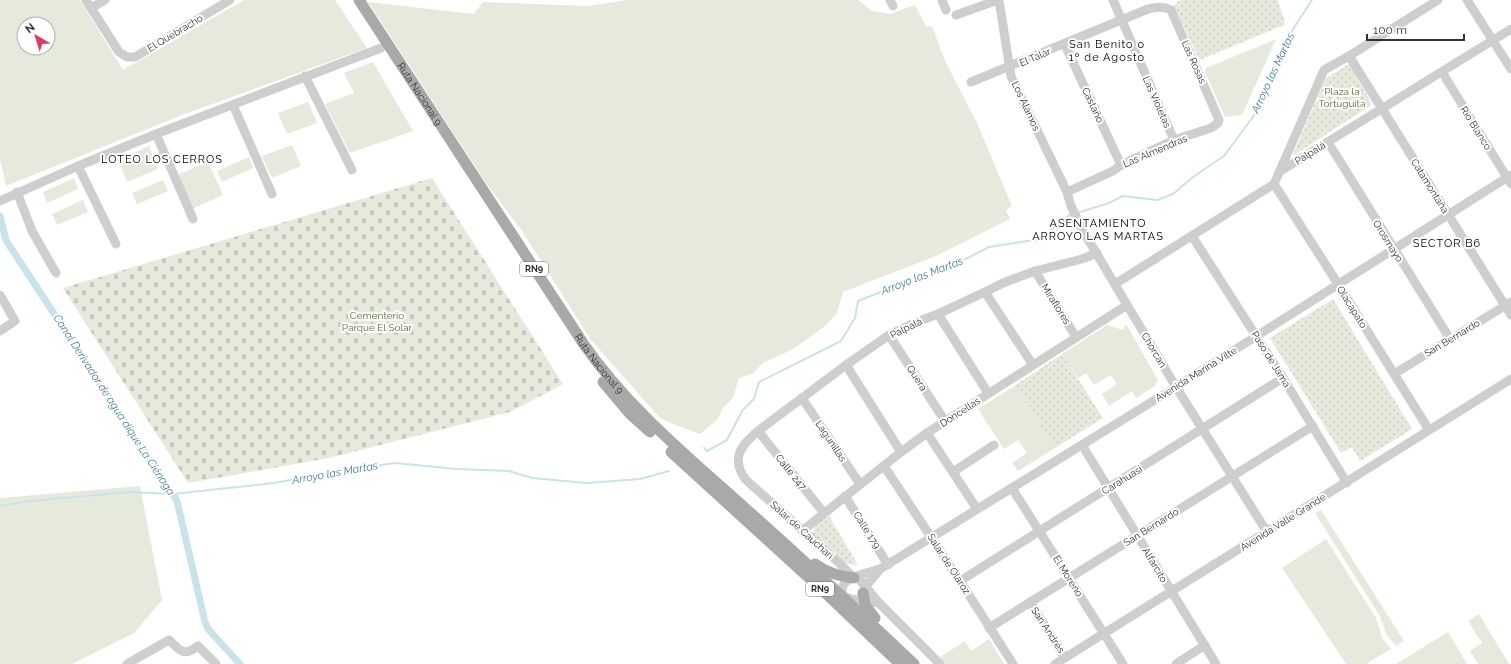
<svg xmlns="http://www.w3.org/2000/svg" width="1511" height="664" font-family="Raleway,sans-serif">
  <defs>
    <pattern id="cemetery-stones" width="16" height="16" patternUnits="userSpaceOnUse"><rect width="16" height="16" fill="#e6eadd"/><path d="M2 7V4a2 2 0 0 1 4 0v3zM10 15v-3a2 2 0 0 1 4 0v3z" fill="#c6c9be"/></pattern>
    <pattern id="park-dots" width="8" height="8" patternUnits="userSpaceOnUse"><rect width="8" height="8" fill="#e6eadd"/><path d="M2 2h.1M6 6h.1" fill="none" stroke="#c6c9be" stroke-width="1.8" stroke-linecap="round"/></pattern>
  </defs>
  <rect width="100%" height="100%" fill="#fff"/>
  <g fill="#e6eadd" fill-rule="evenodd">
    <path d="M0,0H80L123,70L244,0H335L367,48L182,115L6,186L0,159ZM24,24H48V48H24Z"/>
    <path d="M627,0H858L872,11L890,14L915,5L926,27L932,26L946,63L977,123L1012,206L1006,210L1010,219L936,256L843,292L837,313L824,327L793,349L763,363L752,374L739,378L733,398L723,408L718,419L700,434L675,425L660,418L591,340L522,231L486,183L368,2L474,14L483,2L588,6Z"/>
    <path d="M1276,39L1242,115L1225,117L1205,72L1206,68Z"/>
    <path d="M373,62L413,131L350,153L325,104L354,93L344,73Z"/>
    <path d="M308,102L317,123L287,134L278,113Z"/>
    <path d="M292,145L301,166L272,178L262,156Z"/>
    <path d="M149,146L158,169L127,182L118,160Z"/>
    <path d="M249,157L253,168L222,182L217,171Z"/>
    <path d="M208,162L223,195L192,209L177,175Z"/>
    <path d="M74,178L78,189L47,203L43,192Z"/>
    <path d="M163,180L168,191L137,204L132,193Z"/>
    <path d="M83,200L88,212L57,225L52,214Z"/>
    <path d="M1126,324L1158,380L1155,386L1136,398L1132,391L1109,406L1102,394L1117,384L1111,375L1094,385L1086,373L1078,378L1062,354L1107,325L1123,330Z"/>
    <path d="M1016,385L1055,448L1018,471L1012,463L1027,453L1018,440L1004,449L978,409Z"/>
    <path d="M140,486L162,600L134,633L72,664H0V498Z"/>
    <path d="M1321,510L1404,641L1396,646L1387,636L1380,616L1315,513Z"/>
    <path d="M1326,539L1376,618L1382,638L1391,649L1366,664H1346L1282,568Z"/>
    <path d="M1479,614L1509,664H1478L1470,651L1482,643L1468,621Z"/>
    <path d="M1448,632L1467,664H1396Z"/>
    <path d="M989,639L1004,664H946L940,657L965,641L971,651Z"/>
  </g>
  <path fill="url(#cemetery-stones)" d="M432,178L563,384L510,412L329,458L188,483L63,288Z"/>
  <g fill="url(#park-dots)">
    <path d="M1181,0H1277L1285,20L1284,25L1202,59L1198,57L1174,6L1177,2Z"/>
    <path d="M1349,64L1371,102L1370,106L1294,155L1293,154L1326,78Z"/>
    <path d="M1333,299L1412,429L1360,461L1352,447L1341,453L1270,338Z"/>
    <path d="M1062,354L1103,418L1055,448L1016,385Z"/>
    <path d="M829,516L858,565C840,567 825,547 813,536C812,524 820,522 829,516Z"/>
  </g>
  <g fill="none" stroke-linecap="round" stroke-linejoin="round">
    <g stroke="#cae2ea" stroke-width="2">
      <path d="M1077,213L1109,203L1123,196L1157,200L1173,194L1193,177L1224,156L1258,110L1277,62L1293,29L1312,0"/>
      <path d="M704,448L707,451L727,440L742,411L754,399L759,382L841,341L855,318L858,301L906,282L948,268L989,247L1041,239L1068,216L1073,214"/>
      <path d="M0,506L31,501L129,492L173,494L274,483L340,471L395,463L457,469L509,471L532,478L587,483L640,479L669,471"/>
    </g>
    <path stroke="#cae2ea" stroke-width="7" d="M0,216L6,240L11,248L177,501L205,622L208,629L240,664"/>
    <g stroke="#cecece" stroke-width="9">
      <path d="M86,0L119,52L127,57H135L230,0"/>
      <path d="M890,0L893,6"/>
      <path d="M942,0L946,10"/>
      <path d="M999,0L1011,76L1067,192L1071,206L1083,231L1176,387L1267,532"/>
      <path d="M1113,0L1174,140"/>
      <path d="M1467,0L1511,69"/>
      <path d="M91,8L105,0"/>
      <path d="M956,15L998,0"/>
      <path d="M1065,45L1121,165"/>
      <path d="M1349,56L1511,315"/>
      <path d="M1442,72L1511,184"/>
      <path d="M305,76L352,170"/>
      <path d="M971,82L1148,9C1157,7 1163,6 1171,10L1219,120L1218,123L1211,128L1174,140L1121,165L1113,171L1067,192"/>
      <path d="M233,105L272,194"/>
      <path d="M156,134L193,219"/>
      <path d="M1328,142L1450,339"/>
      <path d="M78,166L116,244"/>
      <path d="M1279,172L1511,29"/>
      <path d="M1274,184L1338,284L1429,430"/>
      <path d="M17,192L32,231L56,273"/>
      <path d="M0,201L78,166L156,134L381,48"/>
      <path d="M1192,236L1283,378L1347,483"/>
      <path d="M1035,271L1076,337"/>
      <path d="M1115,284L1274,184L1324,70L1349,56L1438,0"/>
      <path d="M985,292L1033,365"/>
      <path d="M0,295L15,321L0,331"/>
      <path d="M938,314L988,393"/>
      <path d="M889,335L945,421"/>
      <path d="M846,365L901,452"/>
      <path d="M1394,374L1511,302"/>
      <path d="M802,398L860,484"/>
      <path d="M758,431L824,513"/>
      <path d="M927,433L977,509"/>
      <path d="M1082,445L1216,664"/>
      <path d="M884,466L960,581L1013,664"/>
      <path d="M953,472L994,445"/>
      <path d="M1012,488L1123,664"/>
      <path d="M845,496L888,565"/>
      <path d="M802,531L901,452L927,433L1127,305"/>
      <path d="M960,581L1283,378"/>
      <path d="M863,593L865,587L880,569"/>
      <path d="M1030,602L1065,658"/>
      <path d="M879,603L851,599L843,596C842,592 841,588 844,584C849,576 871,572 880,569L1176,387L1511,175"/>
      <path d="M989,628L1313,426"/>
      <path d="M127,664L169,640C181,651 183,657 198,646L216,664"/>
      <path d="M940,664L879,603L859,579L854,578L838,562L746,480C730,459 741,445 758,431L846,365L889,335L914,323L938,314L985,292L1003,283L1035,271L1082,259L1097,253"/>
      <path d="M1055,664L1511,379"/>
      <path d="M1176,664L1205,645"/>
    </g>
    <g stroke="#a9a9a9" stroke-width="11">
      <path id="s1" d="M359,0L583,343C627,407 687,456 745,508C803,559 858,611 914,664"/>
      <path d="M603,382L630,414L650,432"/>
      <path d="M671,452L819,587L900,664"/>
      <path d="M815,564C828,573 839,576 854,578"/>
      <path d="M863,593L865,605L875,618"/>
    </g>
  </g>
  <g text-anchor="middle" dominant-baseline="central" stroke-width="4" stroke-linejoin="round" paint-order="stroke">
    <g fill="#fff" stroke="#6f6f6f" stroke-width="1">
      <rect x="520" y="262" width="28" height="14" rx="3"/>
      <rect x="806" y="582" width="28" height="14" rx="3"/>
    </g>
    <g font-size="9" font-weight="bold" fill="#313131">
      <text x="534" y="269">RN9</text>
      <text x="820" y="589">RN9</text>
    </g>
    <g font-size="10" fill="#313131" stroke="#fff">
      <text transform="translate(175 33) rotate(-31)">El Quebracho</text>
      <text transform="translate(1035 57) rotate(-23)">El Talar</text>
      <text transform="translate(1194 62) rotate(66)">Las Rosas</text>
      <text stroke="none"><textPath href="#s1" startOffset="112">Ruta Nacional 9</textPath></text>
      <text transform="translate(1157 102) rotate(66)">Las Violetas</text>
      <text transform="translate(1093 105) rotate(65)">Castaño</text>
      <text transform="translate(1026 106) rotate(65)">Los Alamos</text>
      <text transform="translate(1476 128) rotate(58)">Río Blanco</text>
      <text transform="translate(1155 151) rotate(-23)">Las Almendras</text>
      <text transform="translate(1310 153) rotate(-32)">Palpalá</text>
      <text transform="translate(1430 186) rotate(58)">Catamontaña</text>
      <text transform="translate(1388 241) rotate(58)">Orosmayo</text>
      <text transform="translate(1056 304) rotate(58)">Miraflores</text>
      <text transform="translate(1352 307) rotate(58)">Olacapato</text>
      <text transform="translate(906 328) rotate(-26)">Palpalá</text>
      <text transform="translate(1452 338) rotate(-31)">San Bernardo</text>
      <text transform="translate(1154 350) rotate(59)">Chorcan</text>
      <text transform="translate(1271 359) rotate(58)">Paso de Jama</text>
      <text stroke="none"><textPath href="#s1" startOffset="436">Ruta Nacional 9</textPath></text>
      <text transform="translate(1196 374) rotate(-32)">Avenida Marina Vilte</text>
      <text transform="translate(917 378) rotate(57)">Quera</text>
      <text transform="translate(960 412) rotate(-33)">Doncellas</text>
      <text transform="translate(831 441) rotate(56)">Lagunillas</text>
      <text transform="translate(791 472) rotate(51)">Calle 247</text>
      <text transform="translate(1122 480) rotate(-32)">Carahuasi</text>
      <text transform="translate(1283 522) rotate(-32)">Avenida Valle Grande</text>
      <text transform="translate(1151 527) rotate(-32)">San Bernardo</text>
      <text transform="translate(802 530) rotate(42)">Salar de Cauchari</text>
      <text transform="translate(867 530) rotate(58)">Calle 179</text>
      <text transform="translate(949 564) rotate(57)">Salar de Olaroz</text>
      <text transform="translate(1155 565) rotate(59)">Alfarcito</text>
      <text transform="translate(1068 576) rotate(58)">El Moreno</text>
      <text transform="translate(1048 630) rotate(57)">San Andrés</text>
    </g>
    <g font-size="10" fill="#5a6c3f" stroke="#fff">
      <text x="1342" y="91">Plaza la<tspan x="1342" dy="12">Tortuguita</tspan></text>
      <text x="377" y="315">Cementerio<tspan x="377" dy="12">Parque El Solar</tspan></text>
    </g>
    <g font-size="11" letter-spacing="1" fill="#000" stroke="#fff">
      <text x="1107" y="44">San Benito o<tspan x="1107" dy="13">1º de Agosto</tspan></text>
      <text x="162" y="159">LOTEO LOS CERROS</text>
      <text x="1098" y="223">ASENTAMIENTO<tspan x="1098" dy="13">ARROYO LAS MARTAS</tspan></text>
      <text x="1447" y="243">SECTOR B6</text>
    </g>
    <g font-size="11" font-style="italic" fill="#417c91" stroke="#fff">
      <text transform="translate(1273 73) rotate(-65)">Arroyo las Martas</text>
      <text transform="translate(922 276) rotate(-21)">Arroyo las Martas</text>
      <text transform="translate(114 405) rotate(57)">Canal Derivador de agua dique La Ciénaga</text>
      <text transform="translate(335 473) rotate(-10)">Arroyo las Martas</text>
    </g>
  </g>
  <g transform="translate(36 36) rotate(322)"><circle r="19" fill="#ffffff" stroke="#adadad"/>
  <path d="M0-3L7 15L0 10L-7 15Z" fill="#e03b5d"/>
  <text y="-6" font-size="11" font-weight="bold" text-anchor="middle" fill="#313131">N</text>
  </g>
  <path d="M1367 34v6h97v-6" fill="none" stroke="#313131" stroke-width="2"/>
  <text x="1373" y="34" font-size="12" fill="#313131" stroke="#ffffff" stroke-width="3" paint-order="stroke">100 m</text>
</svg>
